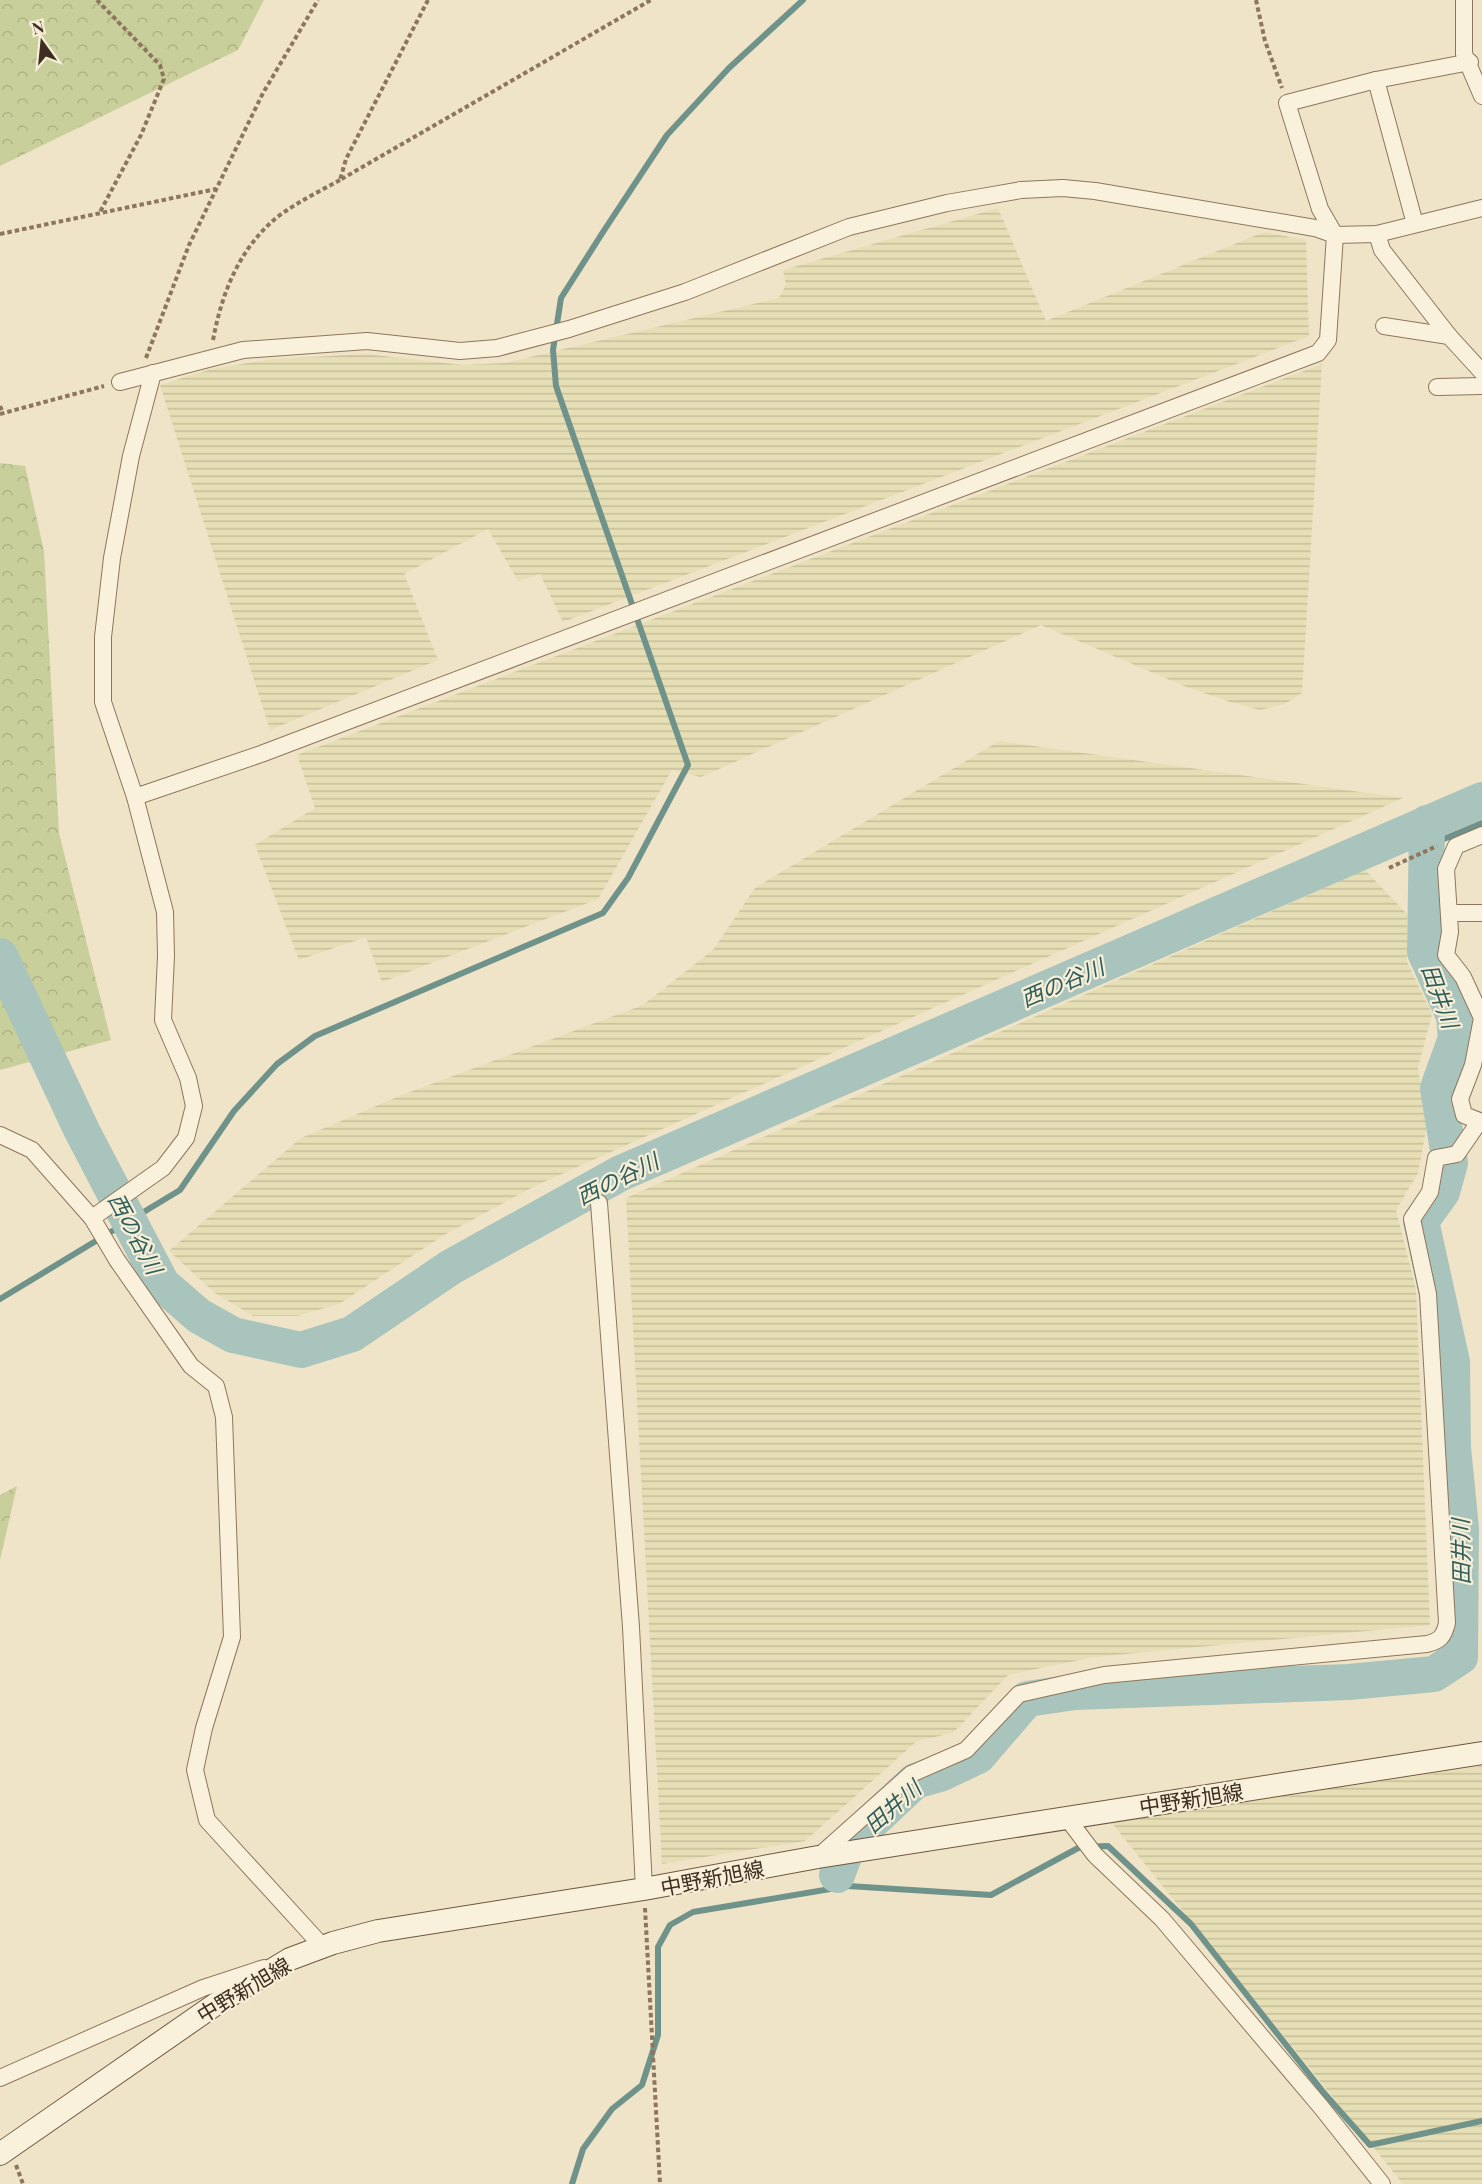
<svg xmlns="http://www.w3.org/2000/svg" width="1482" height="2184" font-family="'Playfair Display','Noto Sans JP',serif">
  <defs>
    <pattern id="farmland-rules" width="6" height="5" patternUnits="userSpaceOnUse" patternTransform="scale(1.5)"><rect width="6" height="5" fill="#e6deb5"/><path d="M0 2.5h6" fill="none" stroke="#c6bf9b"/></pattern>
    <pattern id="forest-crowns" width="20" height="18" patternUnits="userSpaceOnUse" patternTransform="scale(1.5)"><rect width="20" height="18" fill="#c9cf9b"/><path d="M2 6a3 3 0 1 1 6 0M12 15a3 3 0 1 1 6 0" fill="none" stroke="#aeb285"/></pattern>
  </defs>
  <rect width="100%" height="100%" fill="#f0e4c8"/>
  <g fill="url(#farmland-rules)">
    <path d="M998,208L1046,321L1264,232L1306,240L1309,336L563,622L540,574L518,581L488,529L404,574L438,660L270,730L160,385L211,369L273,359L366,354L463,365L505,363L779,298L786,285L783,270Z"/>
    <path d="M1322,364L1302,693L1285,704L1260,710L1230,702L1184,686L1041,625L701,777L672,770L598,899L382,982L366,937L299,960L255,845L315,808L297,755Z"/>
    <path d="M999,741L1403,798L537,1185L444,1235L339,1304L297,1316H253L215,1293L169,1251L301,1138L402,1095L643,1005L713,950L755,888Z"/>
    <path d="M1365,870L1407,914V962L1432,1014L1418,1068L1427,1125L1418,1173L1396,1210L1416,1290L1430,1625L1094,1657L1008,1675L953,1733L917,1741L805,1841L662,1864L626,1198Z"/>
    <path d="M1482,1766V2184H1403L1111,1822Z"/>
  </g>
  <g fill="url(#forest-crowns)">
    <path d="M0,0H264L238,50L0,166Z"/>
    <path d="M0,463L25,466L44,551L59,833L111,1040L0,1070Z"/>
    <path d="M17,1486L0,1560V1495Z"/>
  </g>
  <g fill="none" stroke-linecap="round" stroke-linejoin="round">
    <g stroke="#6f938a" stroke-width="6">
      <path d="M1427,846L1482,823"/>
      <path d="M0,1299L180,1190L234,1111L277,1064L315,1036L603,913L628,878L688,765L556,386L553,350L561,298L603,232L667,135L729,68L803,0"/>
      <path d="M572,2184L583,2149L612,2109L642,2085L658,2035V1947L670,1925L693,1912L848,1886L991,1895L1080,1847L1108,1846L1191,1924L1324,2093L1370,2145L1482,2121"/>
    </g>
    <g stroke="#a9c4bc" stroke-width="36">
      <path d="M0,956L82,1131L162,1284L199,1316L233,1335L301,1350L352,1334L451,1267L621,1173L1482,800"/>
      <path d="M837,1875L849,1843L915,1781L940,1774L978,1756L1027,1699L1075,1692L1349,1682L1434,1674L1460,1657L1461,1528L1453,1448L1452,1362L1421,1221L1442,1192L1450,1163L1438,1088L1456,1038L1454,1016L1425,952L1427,823"/>
    </g>
    <g stroke="#8d765c" stroke-width="18">
      <g id="street">
        <path d="M1464,0V54L1482,96"/>
        <path d="M1376,80L1415,224"/>
        <path d="M1377,234L1382,250L1449,336L1482,372"/>
        <path d="M1384,326L1449,336"/>
        <path d="M120,382L243,350L367,341L460,351L497,348L569,329L685,292L849,227L947,203L1021,190L1063,188L1095,191L1315,228L1335,235L1377,234L1482,208"/>
        <path d="M1437,387L1482,386"/>
        <path d="M135,797L261,754L1318,353L1328,340L1335,235L1320,209L1287,103L1376,80L1470,62"/>
        <path d="M1482,835L1456,846L1446,869L1450,932L1446,955L1463,977L1482,1018L1473,1065L1460,1099L1464,1115L1482,1122"/>
        <path d="M1449,913H1482"/>
        <path d="M0,1135L32,1150L92,1218L117,1260L191,1366L216,1386L224,1417L232,1637L204,1728L195,1770L207,1820L323,1947"/>
        <path d="M599,1203L631,1627L644,1889"/>
        <path d="M92,1218L163,1168L186,1138L194,1106L188,1078L163,1020L166,956L165,912L135,797L103,702V637L112,558L131,456L153,373"/>
        <path d="M1067,1818L1095,1855L1162,1919L1321,2107L1382,2184"/>
        <path d="M818,1857L911,1774L966,1750L1019,1694L1104,1675L1427,1644C1440,1641 1444,1636 1447,1623L1428,1294L1412,1219L1430,1192L1436,1158L1457,1154L1479,1122"/>
        <path d="M0,2078L203,1988L264,1968"/>
      </g>
    </g>
    <g stroke="#6f573f" stroke-width="24">
      <path id="secondary" d="M0,2154L216,2004L290,1959L333,1943L378,1931L644,1889L818,1857L1482,1753"/>
    </g>
    <g stroke="#8d765c" stroke-width="4" stroke-dasharray="4.5 3" stroke-linecap="butt">
      <path d="M97,0L160,65L164,79L141,135L100,212"/>
      <path d="M428,0L346,159L340,180L651,0"/>
      <path d="M1256,0L1265,41L1282,88"/>
      <path d="M0,234L216,189"/>
      <path d="M213,340C222,292 240,246 280,215C298,202 320,191 340,180"/>
      <path d="M146,358L189,245L263,93L318,0"/>
      <path d="M0,406L3,413"/>
      <path d="M0,414L104,386"/>
      <path d="M1389,868L1437,846"/>
      <path d="M645,1908L660,2184"/>
      <path d="M16,2165L23,2184"/>
    </g>
    <use href="#street" stroke="#faf1dc" stroke-width="16"/>
    <use href="#secondary" stroke="#faf1dc" stroke-width="22"/>
  </g>
  <g text-anchor="middle" dominant-baseline="central" stroke-width="4.5" stroke-linejoin="round" paint-order="stroke">
    <g font-size="21" fill="#3d2e20" stroke="#f7eed8">
      <text transform="translate(1191 1798) rotate(-9)">中野新旭線</text>
      <text transform="translate(712 1877) rotate(-11)">中野新旭線</text>
      <text transform="translate(243 1989) rotate(-31)">中野新旭線</text>
    </g>
    <g font-size="22" font-style="italic" fill="#2f5d5a" stroke="#f7eed8">
      <text transform="translate(1062 982) rotate(-23)">西の谷川</text>
      <text transform="translate(1441 996) rotate(70)">田井川</text>
      <text transform="translate(617 1178) rotate(-26)">西の谷川</text>
      <text transform="translate(136 1233) rotate(62)">西の谷川</text>
      <text transform="translate(1460 1552) rotate(-91)">田井川</text>
      <text transform="translate(892 1806) rotate(-41)">田井川</text>
    </g>
  </g>
  <g transform="translate(42 42) rotate(345)" stroke="#f7eed8" stroke-width="4.5" paint-order="stroke">
  <path d="M0-4.5L10 22L0 15L-10 22Z" fill="#3d2e20"/>
  <text y="-9" font-size="16" font-weight="bold" text-anchor="middle" fill="#3d2e20">N</text>
  </g>
</svg>
